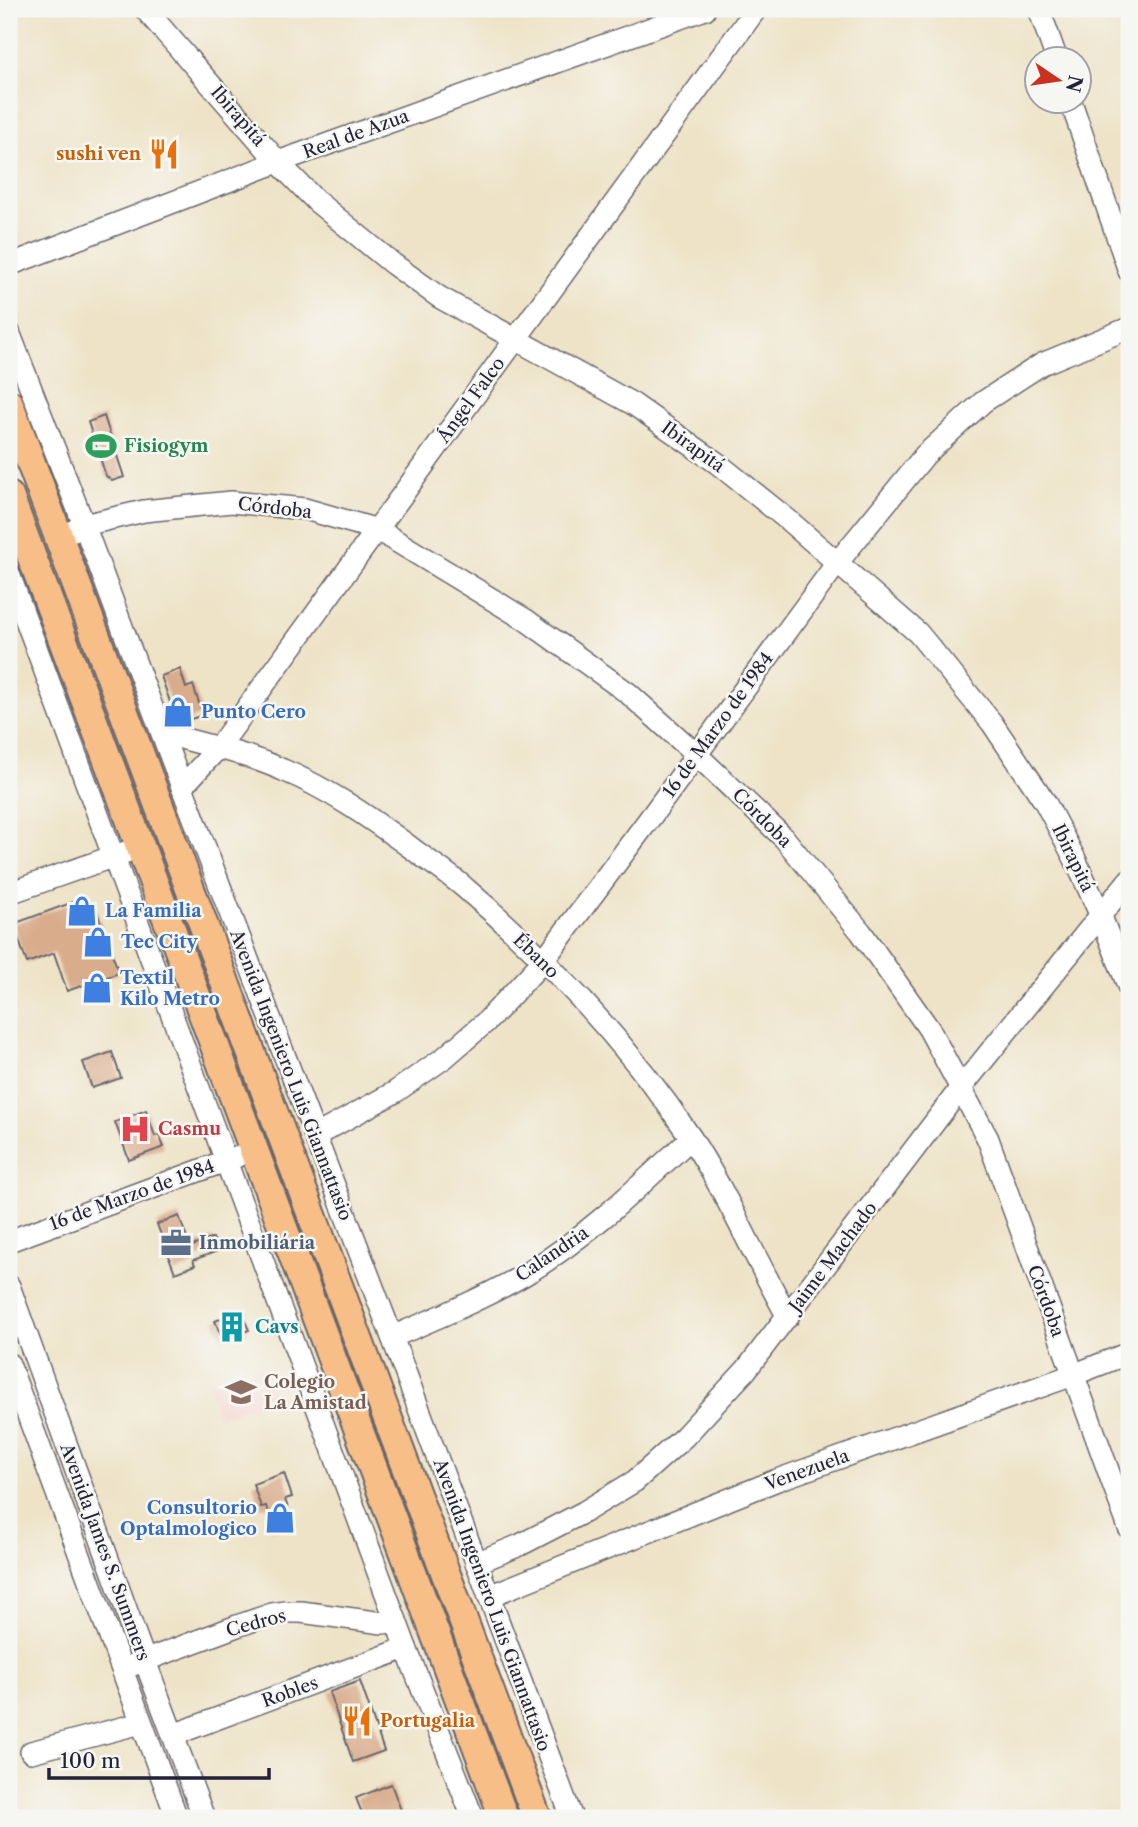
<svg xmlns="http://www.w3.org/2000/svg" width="1138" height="1827" font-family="'Libre Caslon Text',serif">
  <rect width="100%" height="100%" fill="#f6f6f2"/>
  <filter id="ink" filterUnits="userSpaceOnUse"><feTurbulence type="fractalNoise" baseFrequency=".0143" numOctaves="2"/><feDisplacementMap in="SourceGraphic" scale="14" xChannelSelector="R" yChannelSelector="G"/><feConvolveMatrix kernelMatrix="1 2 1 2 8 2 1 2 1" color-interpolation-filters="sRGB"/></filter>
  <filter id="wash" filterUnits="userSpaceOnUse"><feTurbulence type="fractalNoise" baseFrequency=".00686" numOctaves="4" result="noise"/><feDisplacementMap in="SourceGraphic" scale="28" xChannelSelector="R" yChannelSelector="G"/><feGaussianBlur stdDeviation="1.57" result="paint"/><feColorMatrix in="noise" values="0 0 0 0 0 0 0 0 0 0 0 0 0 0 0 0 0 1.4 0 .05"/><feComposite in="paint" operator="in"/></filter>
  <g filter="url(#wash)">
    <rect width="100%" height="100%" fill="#eee3c7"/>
    <path fill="#f7d0cc" d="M262,1367L273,1398L219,1417L208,1385Z"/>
    <g id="blocks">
      <g fill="#d9ac8c">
        <path d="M104,416L124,477L112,481L106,476L88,422Z"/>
        <path d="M180,669L186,688L193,685L203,715L185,721L176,719L161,676Z"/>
        <path d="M76,901L96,910L119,973L67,991L54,953L27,963L13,924Z"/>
        <path d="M112,1052L121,1078L92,1088L83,1062Z"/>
        <path d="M146,1110L155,1136L159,1135L164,1147L129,1160L115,1122Z"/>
        <path d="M179,1216L190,1247L213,1238L218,1251L193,1260L195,1265L175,1273L157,1224Z"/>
        <path d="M229,1315L233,1324L244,1319L249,1330L223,1340L215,1321Z"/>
        <path d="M284,1473L292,1497L285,1499L293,1524L273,1530L266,1506L261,1507L253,1484Z"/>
        <path d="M360,1681L384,1751L353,1762L329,1692Z"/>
        <path d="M391,1784L404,1818H364L356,1798Z"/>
      </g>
    </g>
  </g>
  <g filter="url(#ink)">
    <use href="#blocks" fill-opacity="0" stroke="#69666c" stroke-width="2"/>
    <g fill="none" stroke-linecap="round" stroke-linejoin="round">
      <g stroke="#69666c" stroke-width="24">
        <g id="minor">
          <path d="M145,9L278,162L316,201L393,264L439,297L633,404L717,463L788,520L918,633L992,723L1045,802L1075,859L1100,914L1129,988"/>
          <path d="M1039,9L1057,60"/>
          <path d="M1071,102L1129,271"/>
          <path d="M9,265L278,162L705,9"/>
          <path d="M9,332L84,525L182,787L392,1337L572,1818"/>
          <path d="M60,538L84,525L144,511L231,502L305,509L378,530L526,620L628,693L697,755L784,838L861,932L929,1029L988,1139L1129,1528"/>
          <path d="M9,574L406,1648L473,1818"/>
          <path d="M162,733C202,744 245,753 283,770C329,789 370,818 410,847C428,861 448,873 465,888C549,960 627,1043 689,1135C727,1193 754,1257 788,1317"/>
          <path d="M182,787L218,748L756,9"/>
          <path d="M9,893L126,852"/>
          <path d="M315,1136L395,1092L444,1058L488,1020L543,961L653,814L837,563L925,455L983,402L1042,364L1129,328"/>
          <path d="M9,1241L236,1157"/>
          <path d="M9,1286L145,1661L204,1818"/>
          <path d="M392,1337C437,1318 482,1299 524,1275C586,1238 638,1187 691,1138"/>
          <path d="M9,1364L177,1818"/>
          <path d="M476,1563L520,1545L584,1512L635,1481L684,1437L746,1370L960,1089L1129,880"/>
          <path d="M489,1596L777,1480L1073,1375L1129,1353"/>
          <path d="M133,1665L237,1626L272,1614L286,1612H301L383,1623L396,1621"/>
          <path d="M173,1735L406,1648"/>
          <path d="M31,1752L141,1723"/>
        </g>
      </g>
      <g stroke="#69666c" stroke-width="32">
        <g id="major">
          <path d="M9,404L537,1818"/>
          <path d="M9,496L504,1818"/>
        </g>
      </g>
      <use href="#minor" stroke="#fff" stroke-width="21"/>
      <use href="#major" stroke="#f7be88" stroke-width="28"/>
    </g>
  </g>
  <defs>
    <g id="restaurant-bare" transform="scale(2.415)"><path d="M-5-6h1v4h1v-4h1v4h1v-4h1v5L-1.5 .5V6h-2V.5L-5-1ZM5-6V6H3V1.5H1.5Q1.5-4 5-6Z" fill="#e8710a" stroke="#f6f6f2" stroke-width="2.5" paint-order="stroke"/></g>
    <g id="stadium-bare" transform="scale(2.415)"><path d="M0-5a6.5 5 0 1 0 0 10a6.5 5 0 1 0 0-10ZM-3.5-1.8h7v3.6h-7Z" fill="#2e9e5b" stroke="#f6f6f2" stroke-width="2.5" paint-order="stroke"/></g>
    <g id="shop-bare" transform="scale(2.415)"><path d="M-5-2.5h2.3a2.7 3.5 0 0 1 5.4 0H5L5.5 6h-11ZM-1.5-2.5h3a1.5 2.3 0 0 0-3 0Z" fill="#3f7fe0" stroke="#f6f6f2" stroke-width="2.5" paint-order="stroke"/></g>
    <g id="hospital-bare" transform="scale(2.415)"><path d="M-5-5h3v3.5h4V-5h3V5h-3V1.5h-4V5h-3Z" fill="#e0444e" stroke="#f6f6f2" stroke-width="2.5" paint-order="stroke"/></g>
    <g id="office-bare" transform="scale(2.415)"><path d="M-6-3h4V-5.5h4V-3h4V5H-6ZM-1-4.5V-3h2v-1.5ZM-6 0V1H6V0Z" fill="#5c6f8a" stroke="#f6f6f2" stroke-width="2.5" paint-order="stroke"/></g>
    <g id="building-bare" transform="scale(2.415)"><path d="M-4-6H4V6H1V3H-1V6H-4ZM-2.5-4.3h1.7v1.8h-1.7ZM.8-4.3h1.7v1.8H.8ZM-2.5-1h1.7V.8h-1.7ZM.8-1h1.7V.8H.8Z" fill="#0f9aa8" stroke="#f6f6f2" stroke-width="2.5" paint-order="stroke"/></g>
    <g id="school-bare" transform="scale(2.415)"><path d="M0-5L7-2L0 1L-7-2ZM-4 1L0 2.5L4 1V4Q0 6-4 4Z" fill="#8d6e63" stroke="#f6f6f2" stroke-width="2.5" paint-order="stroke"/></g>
  </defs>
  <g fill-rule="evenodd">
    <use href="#restaurant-bare" x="164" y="154"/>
    <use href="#stadium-bare" x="101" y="446"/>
    <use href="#shop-bare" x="178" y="712"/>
    <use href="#shop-bare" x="82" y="911"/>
    <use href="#shop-bare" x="98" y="942"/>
    <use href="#shop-bare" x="97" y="988"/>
    <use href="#hospital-bare" x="135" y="1129"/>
    <use href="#office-bare" x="176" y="1243"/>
    <use href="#building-bare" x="232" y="1327"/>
    <use href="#school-bare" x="241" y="1392"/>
    <use href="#shop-bare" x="280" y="1518"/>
    <use href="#restaurant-bare" x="357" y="1721"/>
  </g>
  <g text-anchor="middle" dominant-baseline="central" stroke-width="5" stroke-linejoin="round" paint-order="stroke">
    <g font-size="18" fill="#22223b" stroke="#f6f6f2">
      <text transform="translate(238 116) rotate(49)">Ibirapitá</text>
      <text transform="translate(356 134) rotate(-20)">Real de Azua</text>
      <text transform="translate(471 400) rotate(-54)">Ángel Falco</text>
      <text transform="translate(693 447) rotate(36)">Ibirapitá</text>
      <text transform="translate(275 508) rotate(7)">Córdoba</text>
      <text transform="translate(718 725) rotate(-54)">16 de Marzo de 1984</text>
      <text transform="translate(762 818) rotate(45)">Córdoba</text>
      <text transform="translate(1073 858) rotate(64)">Ibirapitá</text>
      <text transform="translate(536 956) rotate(44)">Ébano</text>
      <text transform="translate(291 1075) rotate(69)">Avenida Ingeniero Luis Giannattasio</text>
      <text transform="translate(132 1195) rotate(-20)">16 de Marzo de 1984</text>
      <text transform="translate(552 1254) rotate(-34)">Calandria</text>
      <text transform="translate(833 1257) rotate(-53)">Jaime Machado</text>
      <text transform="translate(1046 1301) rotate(70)">Córdoba</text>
      <text transform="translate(807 1470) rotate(-20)">Venezuela</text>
      <text transform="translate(105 1552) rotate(70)">Avenida James S. Summers</text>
      <text transform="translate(492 1605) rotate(70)">Avenida Ingeniero Luis Giannattasio</text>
      <text transform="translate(256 1623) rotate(-15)">Cedros</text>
      <text transform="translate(290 1692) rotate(-20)">Robles</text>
    </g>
    <g font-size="18" font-weight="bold" fill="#c56008" stroke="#f6f6f2" text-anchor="end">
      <text x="141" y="154">sushi ven</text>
      <text x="380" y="1721" text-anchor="start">Portugalia</text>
    </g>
    <g font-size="18" font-weight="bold" fill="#27864d" stroke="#f6f6f2" text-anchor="start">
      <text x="124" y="446">Fisiogym</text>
    </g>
    <g font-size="18" font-weight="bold" fill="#366cbe" stroke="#f6f6f2" text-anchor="start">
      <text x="201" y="712">Punto Cero</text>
      <text x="105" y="911">La Familia</text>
      <text x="121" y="942">Tec City</text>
      <text x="120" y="978">Textil<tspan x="120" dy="21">Kilo Metro</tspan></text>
      <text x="257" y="1508" text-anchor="end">Consultorio<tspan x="257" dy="21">Optalmologico</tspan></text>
    </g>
    <g font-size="18" font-weight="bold" fill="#be3a42" stroke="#f6f6f2" text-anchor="start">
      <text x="158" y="1129">Casmu</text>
    </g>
    <g font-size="18" font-weight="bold" fill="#4e5e75" stroke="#f6f6f2" text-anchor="start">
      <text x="199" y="1243">Inmobiliária</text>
    </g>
    <g font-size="18" font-weight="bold" fill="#0d838f" stroke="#f6f6f2" text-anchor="start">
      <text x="255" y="1327">Cavs</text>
    </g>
    <g font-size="18" font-weight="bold" fill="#785e54" stroke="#f6f6f2" text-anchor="start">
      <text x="264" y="1382">Colegio<tspan x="264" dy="21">La Amistad</tspan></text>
    </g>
  </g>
  <rect width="1138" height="1827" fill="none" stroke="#f6f6f2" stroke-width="35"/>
  <g transform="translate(1058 80) rotate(103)"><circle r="33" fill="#f6f6f2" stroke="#a1a1a9" stroke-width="2"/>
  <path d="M0-5L12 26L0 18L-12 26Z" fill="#c8321e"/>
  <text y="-10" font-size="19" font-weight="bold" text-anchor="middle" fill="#22223b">N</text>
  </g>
  <path d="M49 1768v10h220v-10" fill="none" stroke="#22223b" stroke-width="3.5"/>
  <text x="60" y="1768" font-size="21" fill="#22223b" stroke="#f6f6f2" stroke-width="5" paint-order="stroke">100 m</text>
</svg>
